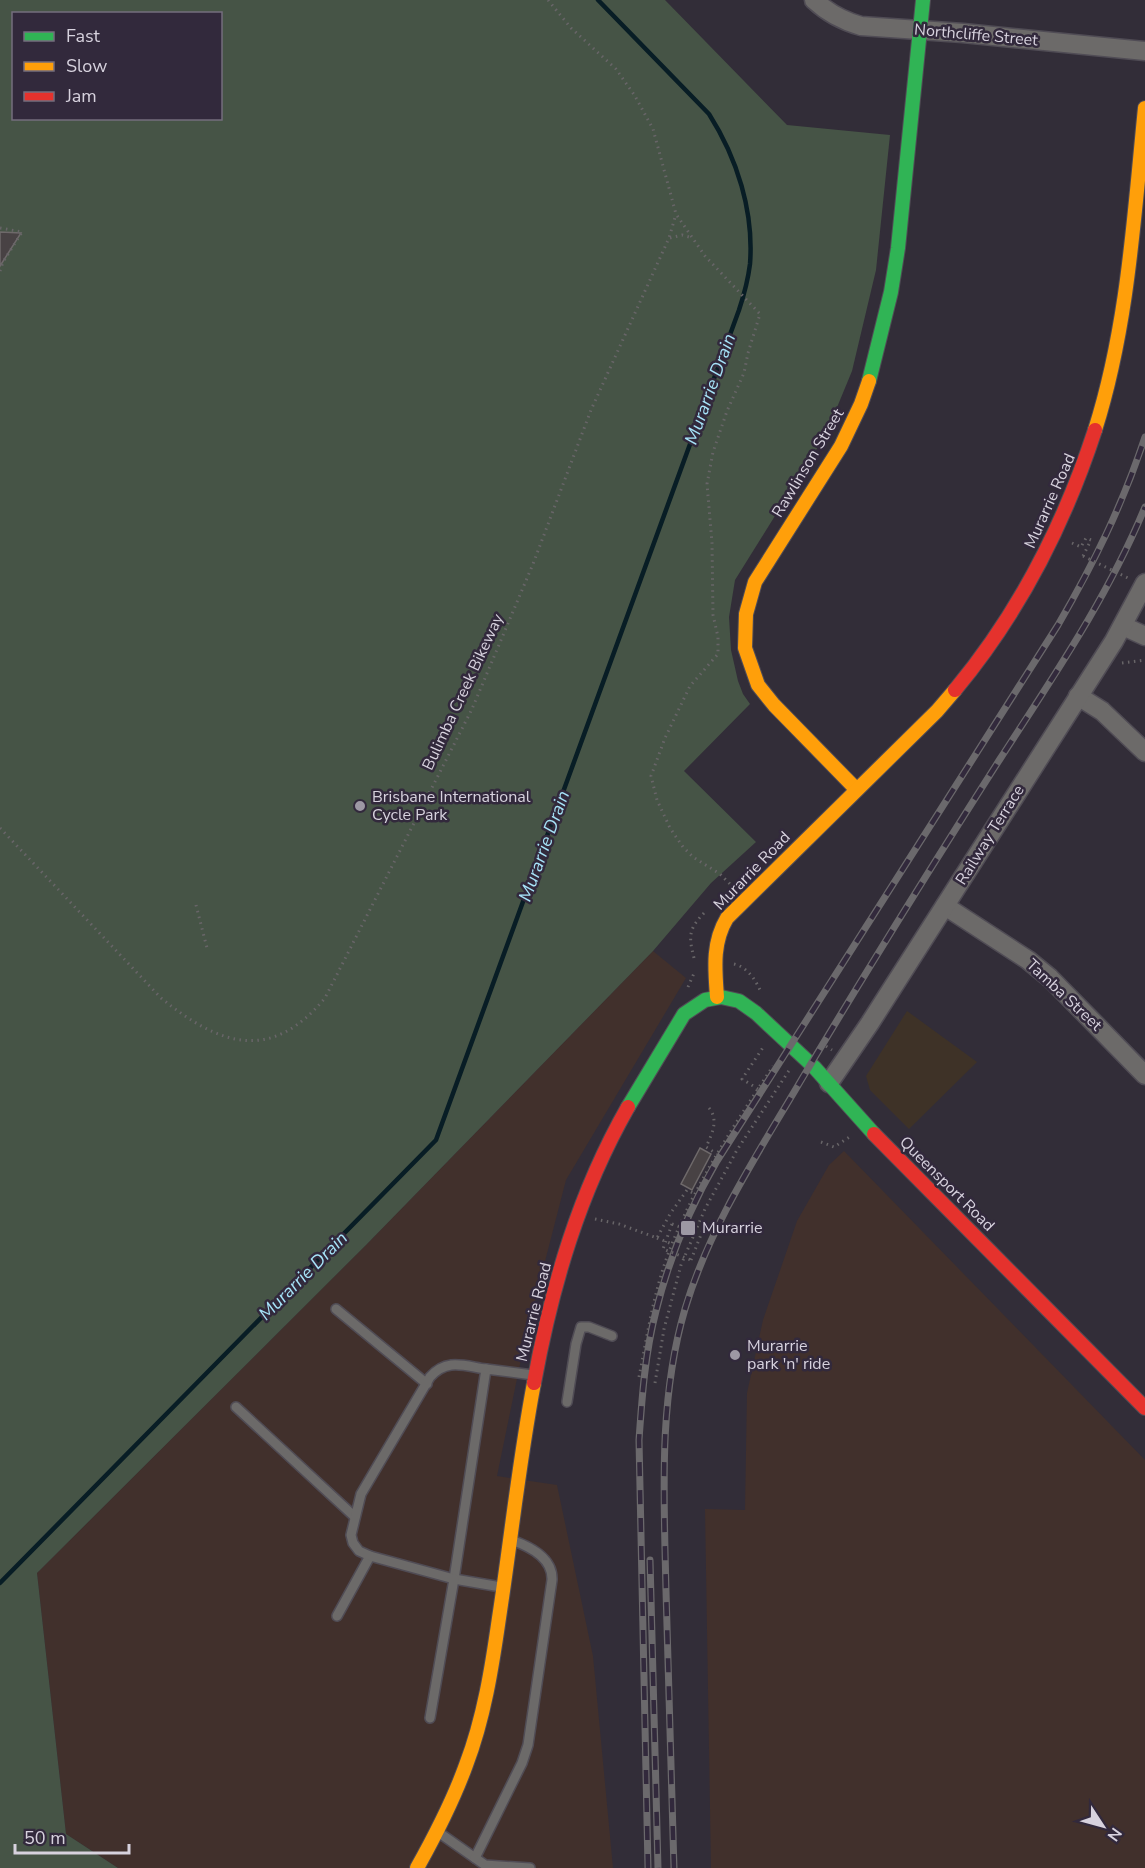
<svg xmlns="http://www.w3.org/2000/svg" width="1145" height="1868" font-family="'Nunito Sans',sans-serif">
  <rect width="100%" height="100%" fill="#322d38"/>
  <path fill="#3e3227" d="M907,1011L977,1062L909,1129L870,1090L866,1076Z"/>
  <g fill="#41302c">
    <path d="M653,951L686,978L566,1180L526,1335L497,1476L557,1485L593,1656L613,1868H118L66,1834L37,1573L366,1245Z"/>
    <path d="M844,1151L1145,1460V1868H711L705,1509L745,1510L747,1393L763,1320L797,1221L829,1165Z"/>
  </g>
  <path fill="#465446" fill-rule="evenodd" d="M0,0H665L787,125L890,135L876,270L852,371L826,434L735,580L729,617L731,650L738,681L743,694L750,704L684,771L756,842L711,883L653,951L366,1245L37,1573L66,1834L118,1868H0ZM14,14H220V118H14Z"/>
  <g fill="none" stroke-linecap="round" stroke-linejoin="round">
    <path stroke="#081d25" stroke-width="4.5" d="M0,1583L436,1140L739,310C744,295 748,280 750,264C754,211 737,158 709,114L598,0"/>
  </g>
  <g fill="#484244" stroke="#6e696a" stroke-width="1.5">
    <path d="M0,232L21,233L0,266Z"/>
    <path d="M700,1148L711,1154L692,1190L681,1184Z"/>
  </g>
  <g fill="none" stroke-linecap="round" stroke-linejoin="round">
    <g stroke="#504c55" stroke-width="12">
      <g id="lane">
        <path d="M336,1309L427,1384"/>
        <path d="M567,1402L576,1344L581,1327H589L612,1336"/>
        <path d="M236,1407L355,1517"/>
        <path d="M501,1587L454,1579L486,1369L533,1375"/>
        <path d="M337,1616L370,1556"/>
        <path d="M430,1718L454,1579L370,1556L359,1551L353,1543L351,1535L361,1494L430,1377C447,1358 464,1366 486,1369"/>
        <path d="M438,1832L485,1865L530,1868"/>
        <path d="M475,1858L522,1763L528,1745L552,1580C553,1558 529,1546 511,1540"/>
      </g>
    </g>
    <g stroke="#504c55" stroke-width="21">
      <g id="street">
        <path d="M814,0C828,13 843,21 861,26L963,33L1145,51"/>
        <path d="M1123,626L1145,636"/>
        <path d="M1078,696L1102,711L1145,752"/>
        <path d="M945,906L1028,960L1050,978L1145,1075"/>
        <path d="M829,1083L870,1023L1114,641L1145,583"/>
      </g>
    </g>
    <g stroke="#504c55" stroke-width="16">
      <g id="fast">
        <path d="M869,381L891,292L898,248L923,0"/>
        <path d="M628,1107L684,1014L705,1000L721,997L739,1001L756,1013L814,1067L874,1134"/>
      </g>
    </g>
    <g stroke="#504c55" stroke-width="16">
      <g id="slow">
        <path d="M1095,430C1128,326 1134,216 1145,108"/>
        <path d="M856,789L774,705L758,685L745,648L746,614L755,582L841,446L861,404L869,381"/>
        <path d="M717,997C715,969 712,943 727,918L937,711L955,690"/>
        <path d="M417,1868C436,1834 453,1801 466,1765C484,1718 492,1667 499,1618C511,1540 519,1461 534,1383"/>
      </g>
    </g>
    <g stroke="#504c55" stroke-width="16">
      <g id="jam">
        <path d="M955,690C1019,613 1064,525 1095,430"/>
        <path d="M874,1134L1145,1408"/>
        <path d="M534,1383C552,1285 579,1193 628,1107"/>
      </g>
    </g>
    <g stroke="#686568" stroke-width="3" stroke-dasharray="1.5 4.5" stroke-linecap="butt">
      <path d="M548,0L571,28L616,69L635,96L653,129L676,214L705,256L760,314L748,353L744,373L727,411L713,452L707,484L712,543L713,615L718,637V654L690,686L665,738L651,776L657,800L670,828L683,847L693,857L720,874L732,886"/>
      <path d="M0,228L22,232L3,262L0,271"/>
      <path d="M670,238L682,235L689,237"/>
      <path d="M1072,543L1081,547L1086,538L1091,540L1083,556"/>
      <path d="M1122,663L1145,660"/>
      <path d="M0,828L161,998C220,1046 271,1063 325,998L472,709L533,564L591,410L669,238L676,214"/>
      <path d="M196,905L207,948"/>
      <path d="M694,958C688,935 689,928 706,911"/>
      <path d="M734,964C747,967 755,979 760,990"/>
      <path d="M688,987L695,971"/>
      <path d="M821,1043L832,1050"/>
      <path d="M758,1089L742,1079L764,1046"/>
      <path d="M709,1108C719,1120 712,1134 706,1147L717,1154"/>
      <path d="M821,1142L834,1147L851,1136"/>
      <path d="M595,1219L619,1224L657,1238L670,1214L687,1190L695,1194"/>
      <path d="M672,1224L680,1227"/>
      <path d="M657,1238L672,1244"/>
      <path d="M691,1260L704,1227L698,1225"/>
      <path d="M639,1377C647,1337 653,1296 667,1257C692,1188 733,1127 773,1066"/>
      <path d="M655,1383L664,1329L681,1265L705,1209L737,1150L790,1069"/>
    </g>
    <use href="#lane" stroke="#6c6a69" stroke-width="9"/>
    <use href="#street" stroke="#6c6a69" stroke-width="18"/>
    <use href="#fast" stroke="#30b455" stroke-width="14"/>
    <use href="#slow" stroke="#ff9f0a" stroke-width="14"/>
    <use href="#jam" stroke="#e5322d" stroke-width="14"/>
    <g stroke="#6b696c" stroke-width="7">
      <g id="rail">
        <path d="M650,1560L658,1868"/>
        <path d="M648,1868L639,1440C642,1397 645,1353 656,1311C669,1259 690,1207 717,1161L1058,625C1094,563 1122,506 1145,437"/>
        <path d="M674,1868C671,1776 669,1684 666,1591C664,1497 658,1401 685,1309C710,1225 759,1152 803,1077C867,970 933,864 1000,759C1053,677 1108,597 1145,507"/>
      </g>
    </g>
    <use href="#rail" stroke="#32293c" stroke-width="4.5" stroke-dasharray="14" stroke-linecap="butt"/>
    <g stroke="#686568" stroke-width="3" stroke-dasharray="1.5 4.5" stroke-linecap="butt">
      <path d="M1083,556L1128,578"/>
      <path d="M672,1224L663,1249L691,1260"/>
    </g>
  </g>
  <g fill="#9d98a4" stroke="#32293c" stroke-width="2">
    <circle cx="360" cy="806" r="6"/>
    <rect x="680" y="1220" width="16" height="16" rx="3"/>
    <circle cx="735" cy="1355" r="6"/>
  </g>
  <g text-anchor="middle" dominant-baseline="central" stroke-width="5" stroke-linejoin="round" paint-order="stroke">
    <g font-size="16" fill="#d7d2de" stroke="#32293c">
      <text transform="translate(976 35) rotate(5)">Northcliffe Street</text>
      <text transform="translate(808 463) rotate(-59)">Rawlinson Street</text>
      <text transform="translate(1050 501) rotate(-66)">Murarrie Road</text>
      <text transform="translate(463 692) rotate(-65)">Bulimba Creek Bikeway</text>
      <text transform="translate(990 835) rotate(-58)">Railway Terrace</text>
      <text transform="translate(752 871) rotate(-46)">Murarrie Road</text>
      <text transform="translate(1064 995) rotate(43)">Tamba Street</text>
      <text transform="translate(947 1184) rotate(45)">Queensport Road</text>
      <text transform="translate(534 1312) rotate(-76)">Murarrie Road</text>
    </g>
    <g font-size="16" fill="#d7d2de" stroke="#32293c" text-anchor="start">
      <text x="372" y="797">Brisbane International<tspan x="372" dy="18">Cycle Park</tspan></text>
      <text x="702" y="1228">Murarrie</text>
      <text x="747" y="1346">Murarrie<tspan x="747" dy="18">park 'n' ride</tspan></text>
    </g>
    <g font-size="18" font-style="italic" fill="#a6e3f8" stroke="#32293c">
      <text transform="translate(710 389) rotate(-70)">Murarrie Drain</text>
      <text transform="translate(544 846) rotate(-70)">Murarrie Drain</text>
      <text transform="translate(303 1276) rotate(-45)">Murarrie Drain</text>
    </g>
  </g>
  <rect x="12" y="12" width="210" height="108" fill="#32293c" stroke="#746d7d" stroke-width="1.5"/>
  <rect x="24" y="32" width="30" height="9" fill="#30b455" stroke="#746d7d" stroke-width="1.5"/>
  <text x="66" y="42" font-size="18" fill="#d7d2de">Fast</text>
  <rect x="24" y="62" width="30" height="9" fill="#ff9f0a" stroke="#746d7d" stroke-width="1.5"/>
  <text x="66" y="72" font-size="18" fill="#d7d2de">Slow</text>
  <rect x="24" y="92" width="30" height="9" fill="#e5322d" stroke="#746d7d" stroke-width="1.5"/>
  <text x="66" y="102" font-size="18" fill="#d7d2de">Jam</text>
  <g transform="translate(1103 1826) rotate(126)" stroke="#32293c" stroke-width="4.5" paint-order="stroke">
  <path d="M0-4.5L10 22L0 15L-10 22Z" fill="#d7d2de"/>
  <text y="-9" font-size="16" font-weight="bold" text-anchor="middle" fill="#d7d2de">N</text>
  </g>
  <path d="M15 1844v9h114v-9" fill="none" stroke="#d7d2de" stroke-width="3"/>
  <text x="24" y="1844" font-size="18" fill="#d7d2de" stroke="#32293c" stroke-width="4.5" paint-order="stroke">50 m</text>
</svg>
